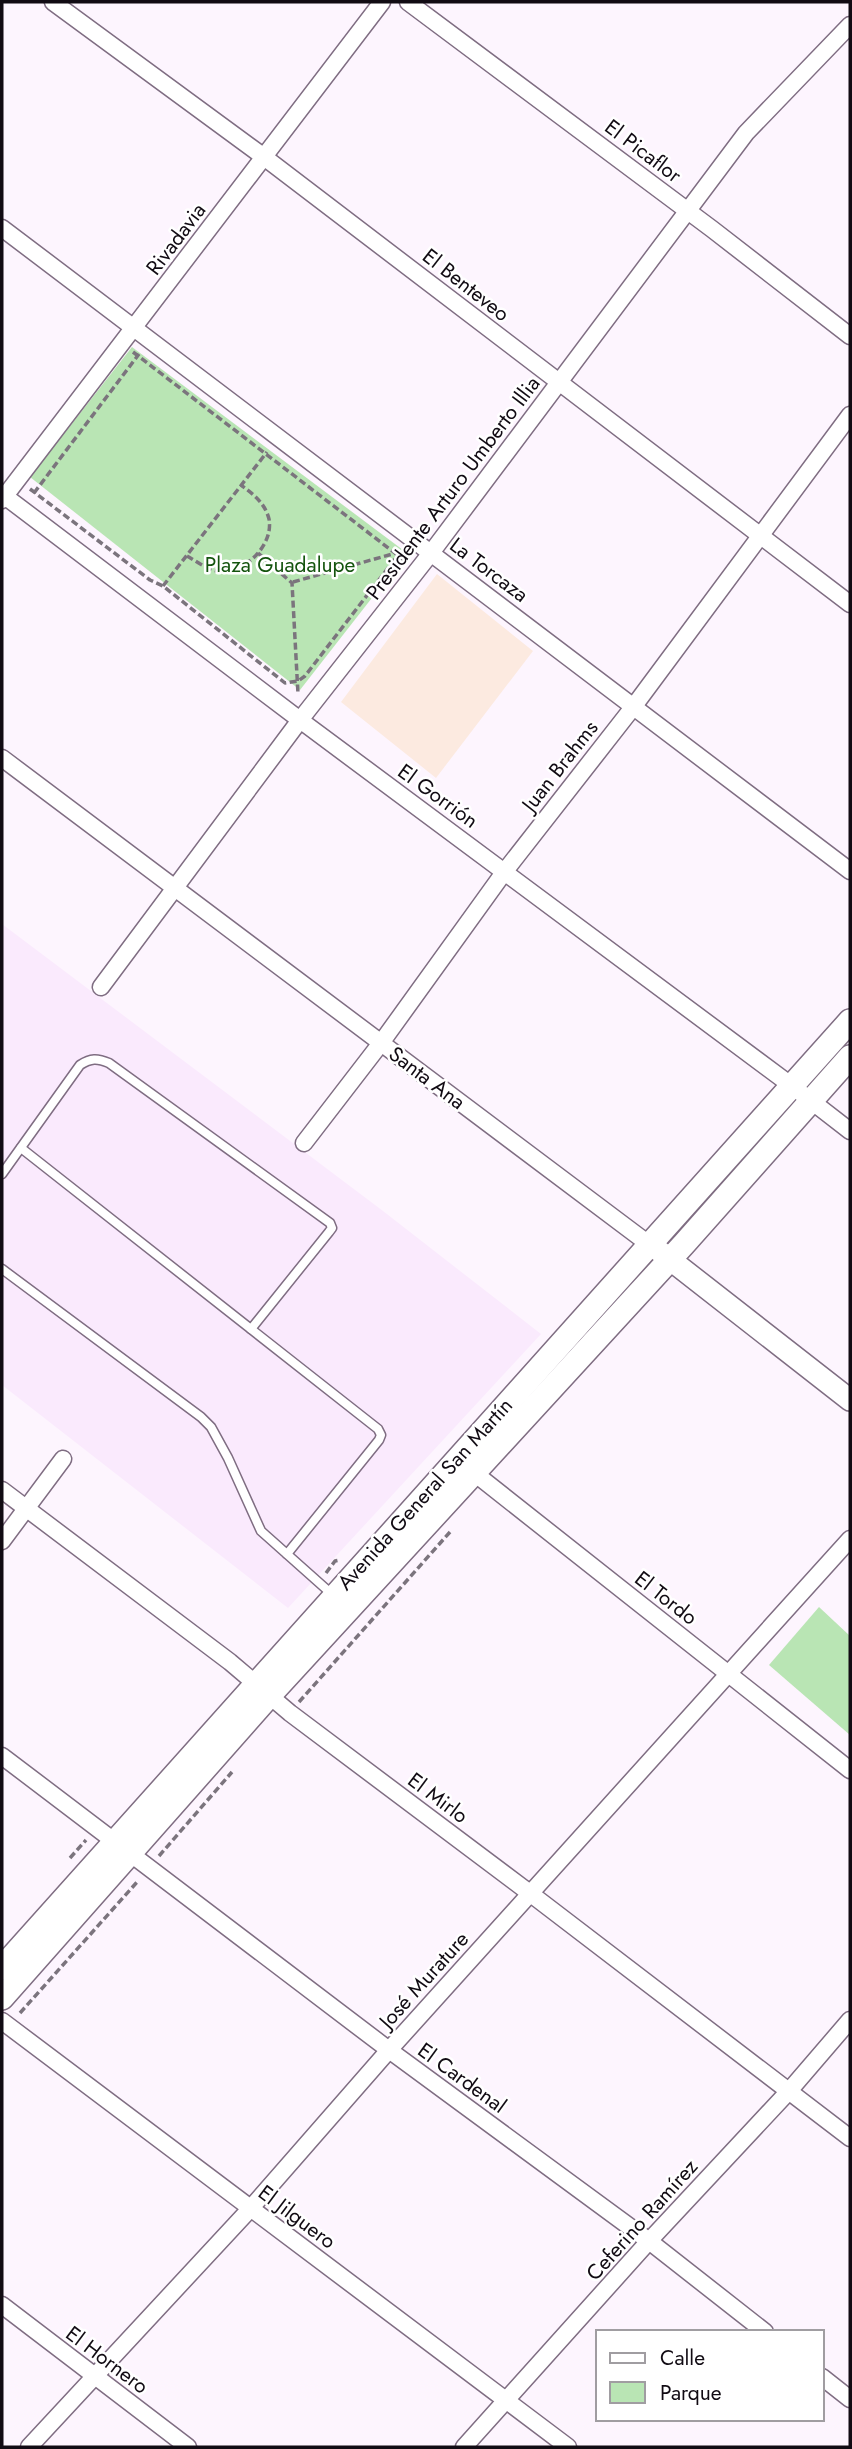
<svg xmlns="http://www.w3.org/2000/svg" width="852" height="2449" font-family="Jost,sans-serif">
  <rect width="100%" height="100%" fill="#fdf5fe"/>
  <path fill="#faeafd" d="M2,924L383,1211L541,1334L288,1608L2,1385Z"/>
  <path fill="#fceae0" d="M437,574L533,651L436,778L341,702Z"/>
  <g fill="#b9e5b4">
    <path d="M132,347L407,553L300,690L30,477Z"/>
    <path d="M819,1607L850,1636V1735L769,1665Z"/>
  </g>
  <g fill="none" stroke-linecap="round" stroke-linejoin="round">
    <g stroke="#7f6d82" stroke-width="11">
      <g id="service">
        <path d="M21,1148L378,1429L381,1435L379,1440L287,1554"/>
        <path d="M2,1174L80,1065C91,1058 97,1058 109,1063L330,1223L332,1228L329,1232L251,1329"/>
        <path d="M2,1269L201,1417L211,1427L228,1458L261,1531L334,1596"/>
      </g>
    </g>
    <g stroke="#7f6d82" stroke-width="19">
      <g id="minor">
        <path d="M53,2L264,157L850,604"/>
        <path d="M408,2L712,229L850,336"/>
        <path d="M2,228L850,871"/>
        <path d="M2,494L300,720L792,1086L850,1131"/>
        <path d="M2,500L382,2"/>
        <path d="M2,758L650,1245"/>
        <path d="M101,987L300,720L431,553L746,133L850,25"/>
        <path d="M304,1143L381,1043L505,871L634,706L850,415"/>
        <path d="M468,1468L850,1770"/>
        <path d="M2,1490L230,1662L290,1713L531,1894L850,2138"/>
        <path d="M2,1541L63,1459"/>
        <path d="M2,1756L389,2050L649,2241L765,2332"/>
        <path d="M2,2021L568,2447"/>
        <path d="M2,2305L188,2447"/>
        <path d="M822,2377L850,2399"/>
        <path d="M29,2447L250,2209L389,2050L850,1539"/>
        <path d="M464,2447L649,2241L789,2091L850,2020"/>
      </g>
    </g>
    <g stroke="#7f6d82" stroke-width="24">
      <path id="tertiary" d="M658,1250L850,1400"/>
    </g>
    <g stroke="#7f6d82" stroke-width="26">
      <g id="secondary">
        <path d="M2,1968L850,1021"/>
        <path d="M2,1998L269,1696L684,1244L850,1057"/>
      </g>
    </g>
    <g stroke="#7b747d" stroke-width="3.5" stroke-dasharray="7 3.5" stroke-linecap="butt">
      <path d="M133,352L404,560"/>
      <path d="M30,489L150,580L163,586L285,683L298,681L305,676L398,555"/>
      <path d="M34,493L139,354"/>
      <path d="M258,553L292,583L298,694"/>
      <path d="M187,556C196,561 206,569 217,571C243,575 274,546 269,519C265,503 253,494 241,485"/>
      <path d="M293,582L396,553"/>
      <path d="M163,586L267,452"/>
      <path d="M326,1573L335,1561L340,1560"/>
      <path d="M299,1702L450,1532"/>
      <path d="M159,1856L232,1772"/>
      <path d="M70,1858L86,1840"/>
      <path d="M20,2013L138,1881"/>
    </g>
    <use href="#service" stroke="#fff" stroke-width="8"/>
    <use href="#minor" stroke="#fff" stroke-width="16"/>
    <use href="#tertiary" stroke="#fff" stroke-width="21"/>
    <use href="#secondary" stroke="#fff" stroke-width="23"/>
  </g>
  <g text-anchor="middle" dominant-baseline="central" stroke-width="5" stroke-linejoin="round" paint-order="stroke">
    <g font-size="21" fill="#110b13" stroke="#fff">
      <text transform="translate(643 151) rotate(37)">El Picaflor</text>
      <text transform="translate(176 239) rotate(-53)">Rivadavia</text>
      <text transform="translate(466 285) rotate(38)">El Benteveo</text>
      <text transform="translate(453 488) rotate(-53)">Presidente Arturo Umberto Illia</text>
      <text transform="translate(489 570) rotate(37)">La Torcaza</text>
      <text transform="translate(560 766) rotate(-52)">Juan Brahms</text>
      <text transform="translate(438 796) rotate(36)">El Gorrión</text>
      <text transform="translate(427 1078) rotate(37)">Santa Ana</text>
      <text transform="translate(425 1494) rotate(-48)">Avenida General San Martín</text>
      <text transform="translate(666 1598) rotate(38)">El Tordo</text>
      <text transform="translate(438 1798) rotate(37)">El Mirlo</text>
      <text transform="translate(424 1980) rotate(-48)">José Murature</text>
      <text transform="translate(462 2078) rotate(36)">El Cardenal</text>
      <text transform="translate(297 2217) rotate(37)">El Jilguero</text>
      <text transform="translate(642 2220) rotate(-48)">Ceferino Ramírez</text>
      <text transform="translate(107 2360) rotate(37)">El Hornero</text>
    </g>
    <g font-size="21" fill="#14540e" stroke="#fff">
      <text x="280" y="565">Plaza Guadalupe</text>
    </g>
  </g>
  <rect width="852" height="2449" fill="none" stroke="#110b13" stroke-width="7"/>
  <rect x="596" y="2330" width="228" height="91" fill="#ffffff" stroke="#a09da1" stroke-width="2"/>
  <rect x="610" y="2353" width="35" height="10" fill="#ffffff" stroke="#a09da1" stroke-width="2"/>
  <text x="660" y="2365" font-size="21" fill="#110b13">Calle</text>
  <rect x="610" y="2382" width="35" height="21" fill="#b9e5b4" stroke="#a09da1" stroke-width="2"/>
  <text x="660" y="2400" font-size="21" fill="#110b13">Parque</text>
</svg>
